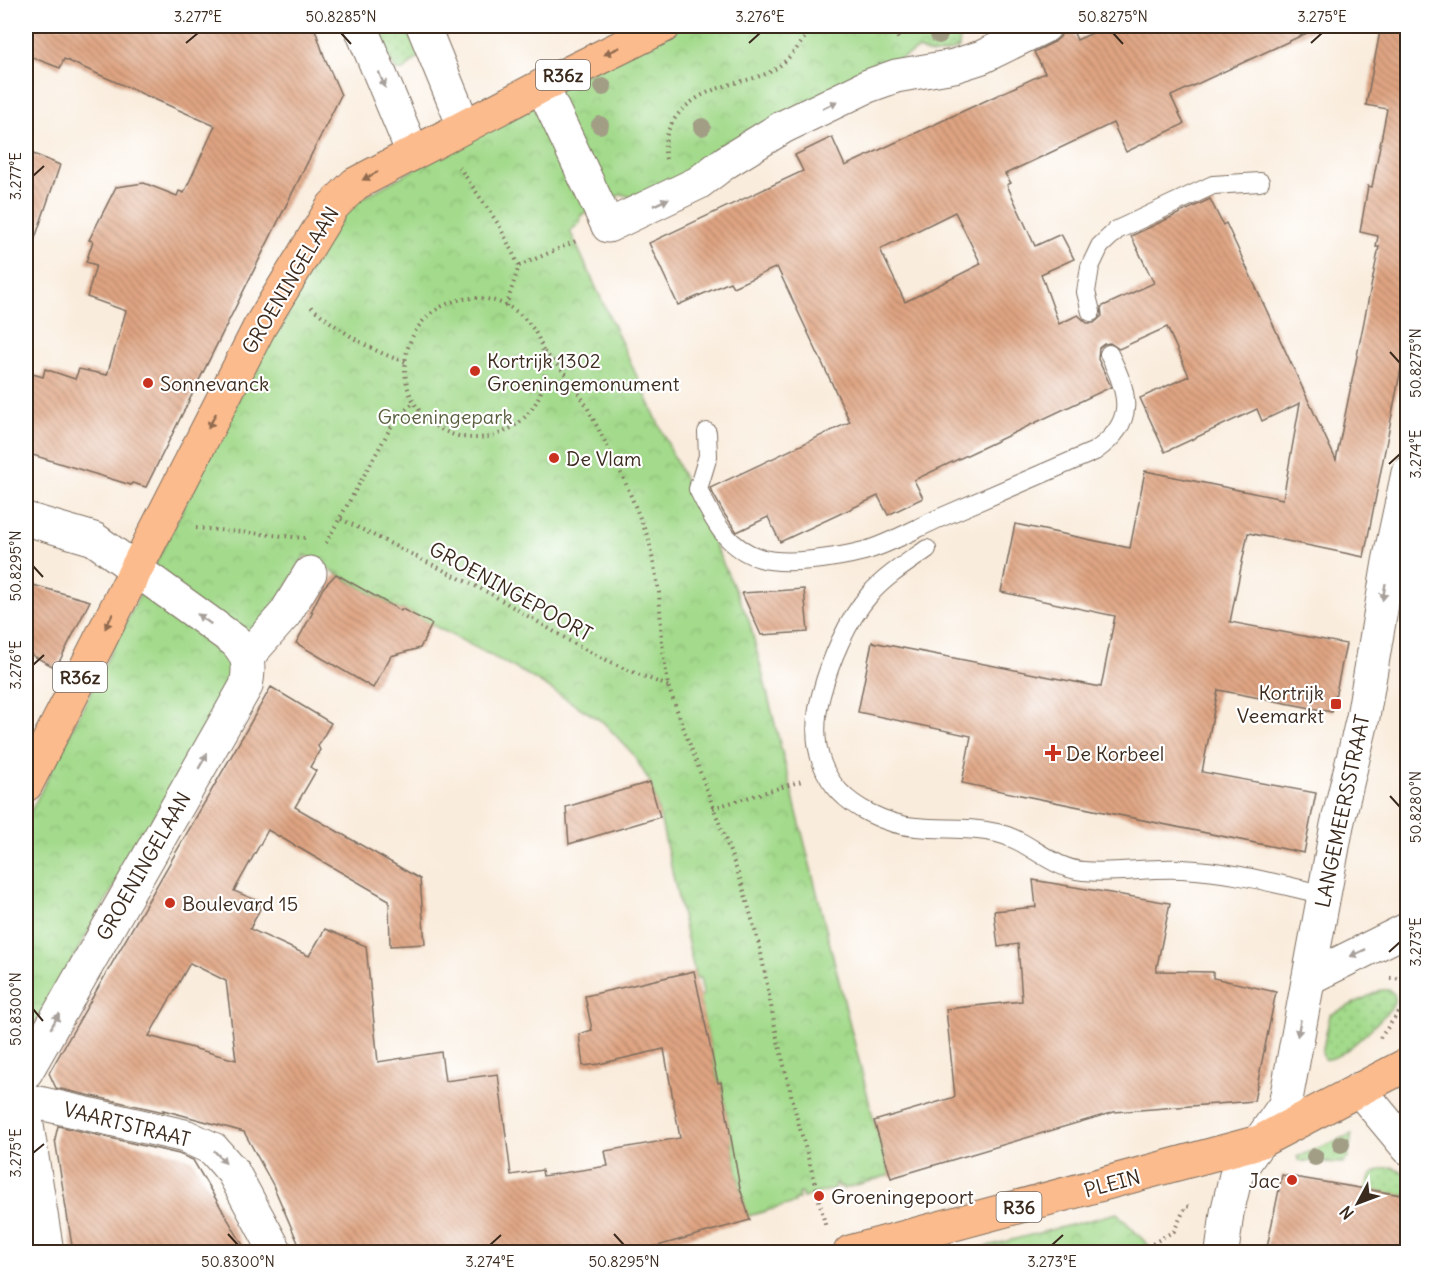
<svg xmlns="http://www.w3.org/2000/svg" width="1433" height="1278" font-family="Delius,sans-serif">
  <defs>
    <pattern id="grass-dots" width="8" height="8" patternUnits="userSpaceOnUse" patternTransform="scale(1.5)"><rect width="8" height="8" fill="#a3da8b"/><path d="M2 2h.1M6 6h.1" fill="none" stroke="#8dbb78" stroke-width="1.8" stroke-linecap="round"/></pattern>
    <pattern id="park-crowns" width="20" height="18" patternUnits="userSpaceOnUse" patternTransform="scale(1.5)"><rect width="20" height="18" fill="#a3da8b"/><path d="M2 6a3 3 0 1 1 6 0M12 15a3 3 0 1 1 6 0" fill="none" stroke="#8dbb78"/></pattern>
    <pattern id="building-back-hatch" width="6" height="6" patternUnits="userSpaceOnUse" patternTransform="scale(1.5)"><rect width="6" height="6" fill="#dfa482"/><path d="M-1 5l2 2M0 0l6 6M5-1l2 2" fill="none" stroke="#b6866a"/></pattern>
  </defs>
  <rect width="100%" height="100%" fill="#fff"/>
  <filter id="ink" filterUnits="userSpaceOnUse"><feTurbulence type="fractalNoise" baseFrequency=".0167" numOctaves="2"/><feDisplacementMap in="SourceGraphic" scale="12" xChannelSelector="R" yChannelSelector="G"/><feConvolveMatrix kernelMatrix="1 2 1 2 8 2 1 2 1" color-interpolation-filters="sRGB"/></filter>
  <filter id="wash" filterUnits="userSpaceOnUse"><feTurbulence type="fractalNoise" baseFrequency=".008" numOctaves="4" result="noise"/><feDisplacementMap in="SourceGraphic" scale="24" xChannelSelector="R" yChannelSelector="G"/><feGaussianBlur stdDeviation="1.35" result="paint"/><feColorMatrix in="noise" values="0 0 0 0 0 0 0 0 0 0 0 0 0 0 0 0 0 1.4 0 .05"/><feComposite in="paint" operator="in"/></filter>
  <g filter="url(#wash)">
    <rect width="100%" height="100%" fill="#f9ecdc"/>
    <g fill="url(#grass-dots)" stroke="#6f8254" stroke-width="1.5">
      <path d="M369,26H415L425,51L404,70H396Z"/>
      <path d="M1381,990H1389L1394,994L1395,998L1392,1007C1380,1020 1340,1064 1324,1059L1322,1053L1330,1015Z"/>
      <path d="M1352,1134L1348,1158L1343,1163L1299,1161L1297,1157Z"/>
      <path d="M1392,1167L1407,1175V1196L1366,1189C1369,1173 1376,1169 1392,1167Z"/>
    </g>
    <g fill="url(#park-crowns)" stroke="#6f8254" stroke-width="1.5">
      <path d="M681,26H976L960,33L959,48C945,54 932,57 919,49L867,75L692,172L643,196L630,197L622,194L581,215L580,223L570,231L749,620L874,1121L890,1175L843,1189L842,1186L839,1187L837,1183L834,1184L835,1188L803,1198L801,1193L798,1194L799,1199L795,1200V1203L748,1216L740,1188L721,1082H718L699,997L703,995L700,978L696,979L660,817L650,782L633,754L603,722L528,675L402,609L401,611L305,555L26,1040V821L271,334L343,215L357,201L610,61Z"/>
      <path d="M1117,1213L1155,1252H964Z"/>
    </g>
    <g id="blocks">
      <g fill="url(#building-back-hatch)" fill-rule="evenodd">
        <path d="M26,26H314L324,56L341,95L146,487L132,483L131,485L26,453V372L43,377L45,369L75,379L79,369L107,375L126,311L87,297L96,265L86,262L93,241L89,240L116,187L144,183L177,196L179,191L184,193L215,126L64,59L60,68L26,55Z"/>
        <path d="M1071,26L1077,40L1108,26H1322L1171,96L1184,124L1126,152L1113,123L1005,174L1011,183L1007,185L1035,246L1061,234L1074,259L1041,274L1059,324L1078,315L1087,323H1094L1102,316L1101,307L1154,283L1131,236L1210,199L1223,225L1226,223L1336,460L1379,247H1376L1378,236L1360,232L1368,186L1372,187L1387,109L1366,105L1381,26H1407V338L1364,557L1248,533L1230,622L1346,644L1332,712L1218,690L1202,772L1316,793L1304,853L962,783L971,736L858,712L872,642L1101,687L1115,616L1001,592L1015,524L1130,548L1145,471L1283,499L1300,403L1262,421L1257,409L1165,452L1140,398L1189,376L1167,327L1119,349L1110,343L1104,344L1099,348L1098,359L1111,387L914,480L923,498L888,515L878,496L780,542L768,517L737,532L725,515L710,488L850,422L777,267L733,287L730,282L678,305L649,243L803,171L795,155L832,137L845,166L1045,73L1034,52L1054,42L1060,37L1063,30ZM955,212L981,264L905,302L880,249Z"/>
        <path d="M26,151L60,165L30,253L26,252Z"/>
        <path d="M336,574L401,611L402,609L432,624L420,648L391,656L373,688L296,643L313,612H311L323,588Z"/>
        <path d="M26,583L90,601L56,668L26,652Z"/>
        <path d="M804,589L808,632L761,635L742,593Z"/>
        <path d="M271,687L331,723L318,746L320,750L310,767L316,771L295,807L420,879L425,944L390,946L389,900L268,830L234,891L263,903L250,929L309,956L325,929L366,946L378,1062L441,1052L445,1081L498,1074L511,1175L542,1170L543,1176L608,1166L605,1151L680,1138L664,1049L599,1064L583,1066L579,1034L592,1030L585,996L694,971L718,1083L721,1082L740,1188L750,1220L636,1252H302L273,1185L244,1132L163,1110L164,1112L56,1088L49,1073ZM190,963L226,981L236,1060L149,1036Z"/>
        <path d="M650,782L660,817L569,844L566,807Z"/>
        <path d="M1033,880L1170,903L1156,971L1213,972V978L1276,992L1254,1101L1114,1112L891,1178L874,1121L955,1097L946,1009L1022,1001L1018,944L998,947L994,911L1036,907Z"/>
        <path d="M58,1126L179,1154L193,1160L247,1252H73L55,1139Z"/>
        <path d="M1282,1175L1407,1196V1252H1266Z"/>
      </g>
    </g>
  </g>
  <g filter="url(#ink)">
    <use href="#blocks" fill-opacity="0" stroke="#7e6e60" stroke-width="1.5"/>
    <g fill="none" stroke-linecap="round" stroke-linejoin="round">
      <g stroke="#7e6e60" stroke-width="20">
        <g id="lane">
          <path d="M1091,312L1086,292L1090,267L1100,246L1117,230L1213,185L1260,182"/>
          <path d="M707,432L708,456L698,489C713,519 725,547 760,558C785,566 837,558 864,551C887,545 913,530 935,520C988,497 1042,474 1095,451C1137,422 1129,394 1109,354"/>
          <path d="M927,549C907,563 886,576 870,594C847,620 830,661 821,695C808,745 821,789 869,813C883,820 900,826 916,827C946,830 967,826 997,833C1029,840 1050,868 1083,871C1116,874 1149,867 1182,869C1231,871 1278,884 1325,895"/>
        </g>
      </g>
      <g stroke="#7e6e60" stroke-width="35">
        <g id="street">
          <path d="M360,26L413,153"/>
          <path d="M423,26L464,126"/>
          <path d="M542,86L608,226L698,183L726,162L783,127L868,86L896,76L954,66L982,57L1045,26"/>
          <path d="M26,519L94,539L235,641C249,655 250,667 246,686L26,1072"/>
          <path d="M247,657L285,614L310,573"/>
          <path d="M1309,978L1408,929"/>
          <path d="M1359,1089L1408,1148"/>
          <path d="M26,1100L185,1136L213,1149L233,1172L276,1252"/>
          <path d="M26,1119L47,1252"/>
          <path d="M1222,1252L1227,1213L1236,1175L1285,1105L1337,825L1363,717L1389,562L1408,473"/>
        </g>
      </g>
      <g stroke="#7e6e60" stroke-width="35">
        <g id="primary">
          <path d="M26,785L259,328L333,206L355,184L542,86L664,26"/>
          <path d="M850,1252L1259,1142L1408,1064"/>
        </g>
      </g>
      <g stroke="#7e6e60" stroke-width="4" stroke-dasharray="1.5 4.5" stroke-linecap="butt">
        <path d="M893,26L899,41"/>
        <path d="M666,159C659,124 688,98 719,88C735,82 752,80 768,73C788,63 801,44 812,26"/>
        <path d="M459,167L499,225L519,266"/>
        <circle cx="475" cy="368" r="70"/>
        <path d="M506,306L519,266L576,241"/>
        <path d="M311,307C341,331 369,351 406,362"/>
        <path d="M544,352L567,375L585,403L624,479L649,540L659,592L662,643L668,686L742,884L760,948L777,1037L797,1118L818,1193"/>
        <path d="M341,519L491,594L580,647L625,669L668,686"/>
        <path d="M196,528L305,538"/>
        <path d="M326,543L395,420L414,402"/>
        <path d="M713,808L802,781"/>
        <path d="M1390,978L1408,979"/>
        <path d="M1380,1038L1408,1000"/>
        <path d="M819,1200L826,1228"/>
        <path d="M1144,1252L1152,1244L1174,1231L1186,1206L1192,1207"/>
      </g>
      <use href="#lane" stroke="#fff" stroke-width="18"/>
      <use href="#street" stroke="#fff" stroke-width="33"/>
      <use href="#primary" stroke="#fbbb8c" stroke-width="33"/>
    </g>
    <g fill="#a29e86">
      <circle cx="939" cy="35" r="9"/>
      <circle cx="603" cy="87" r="9"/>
      <circle cx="600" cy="125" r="9"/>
      <circle cx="702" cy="127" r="9"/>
      <circle cx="1341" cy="1144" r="9"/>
      <circle cx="1315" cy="1157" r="9"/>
    </g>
    <defs><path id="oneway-solid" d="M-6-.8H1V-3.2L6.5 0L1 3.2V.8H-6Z" transform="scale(1.5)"/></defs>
    <g fill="#916b50">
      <use href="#oneway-solid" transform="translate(612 51) rotate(154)"/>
      <use href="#oneway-solid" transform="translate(370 176) rotate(152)"/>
      <use href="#oneway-solid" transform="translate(212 421) rotate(117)"/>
      <use href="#oneway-solid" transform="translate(109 621) rotate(117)"/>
    </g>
    <g fill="#a79f9a">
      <use href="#oneway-solid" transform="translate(382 80) rotate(68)"/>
      <use href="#oneway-solid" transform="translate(830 105) rotate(-26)"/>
      <use href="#oneway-solid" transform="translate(661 202) rotate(-25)"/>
      <use href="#oneway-solid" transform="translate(1384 592) rotate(100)"/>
      <use href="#oneway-solid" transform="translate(204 619) rotate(-144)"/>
      <use href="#oneway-solid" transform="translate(203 761) rotate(-60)"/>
      <use href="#oneway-solid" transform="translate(1358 953) rotate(155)"/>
      <use href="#oneway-solid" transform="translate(55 1021) rotate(-60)"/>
      <use href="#oneway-solid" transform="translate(1299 1028) rotate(101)"/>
      <use href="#oneway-solid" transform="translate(220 1157) rotate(47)"/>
    </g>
  </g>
  <path fill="none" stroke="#3b2a1e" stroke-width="2" d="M341,33L351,44M1113,33L1123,44M186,43L198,33M749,43L760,33M1311,43L1322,33M33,176L44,166M1390,352L1400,363M1389,464L1400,454M33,566L43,577M33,665L44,655M1390,796L1400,807M1389,952L1400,942M33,1009L43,1021M33,1153L44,1144M228,1234L238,1245M614,1234L624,1245M490,1245L501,1235M1052,1245L1063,1235"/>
  <g fill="#c8321e" stroke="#fff" stroke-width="2">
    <circle cx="475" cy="371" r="6"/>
    <circle cx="148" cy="383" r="6"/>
    <circle cx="554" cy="458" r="6"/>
    <rect x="1330" y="698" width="12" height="12" rx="3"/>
    <path d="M1050 744h6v6h6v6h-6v6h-6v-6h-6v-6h6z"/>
    <circle cx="170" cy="903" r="6"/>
    <circle cx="1292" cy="1180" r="6"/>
    <circle cx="819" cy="1196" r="6"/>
  </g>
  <g text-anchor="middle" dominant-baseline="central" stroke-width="4.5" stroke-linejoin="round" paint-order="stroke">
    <g fill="#fff" stroke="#766a62" stroke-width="1.5">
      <rect x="536" y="60" width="54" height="30" rx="4.5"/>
      <rect x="53" y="662" width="54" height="30" rx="4.5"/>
      <rect x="996.5" y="1192" width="45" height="30" rx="4.5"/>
    </g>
    <g font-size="18" font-weight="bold" fill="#3b2a1e">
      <text x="563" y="75">R36z</text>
      <text x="80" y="677">R36z</text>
      <text x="1019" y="1207">R36</text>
    </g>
    <g font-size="20" fill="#3b2a1e" stroke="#fff">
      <text transform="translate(290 280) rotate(-59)">GROENINGELAAN</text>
      <text transform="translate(511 591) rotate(29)">GROENINGEPOORT</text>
      <text transform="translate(1342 811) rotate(-78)">LANGEMEERSSTRAAT</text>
      <text transform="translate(143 866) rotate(-60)">GROENINGELAAN</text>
      <text transform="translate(127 1124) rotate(14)">VAARTSTRAAT</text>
      <text transform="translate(1112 1183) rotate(-15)">PLEIN</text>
    </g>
    <g font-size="20" fill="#3b2a1e" stroke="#fff" text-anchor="start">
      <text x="487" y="360">Kortrijk 1302<tspan x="487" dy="23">Groeningemonument</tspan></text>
      <text x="160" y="383">Sonnevanck</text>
      <text x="566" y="458">De Vlam</text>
      <text x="1324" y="692" text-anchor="end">Kortrijk<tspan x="1324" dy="23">Veemarkt</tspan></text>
      <text x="1066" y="753">De Korbeel</text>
      <text x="182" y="903">Boulevard 15</text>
      <text x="1280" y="1180" text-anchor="end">Jac</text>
      <text x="831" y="1196">Groeningepoort</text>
    </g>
    <g font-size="20" fill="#5a5f3f" stroke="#fff">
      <text x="445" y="416">Groeningepark</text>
    </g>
  </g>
  <rect width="1433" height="1278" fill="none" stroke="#fff" stroke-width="66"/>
  <g transform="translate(1358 1203) rotate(229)" stroke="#ffffff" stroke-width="4.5" paint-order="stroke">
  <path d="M0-4.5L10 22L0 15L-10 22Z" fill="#3b2a1e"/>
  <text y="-9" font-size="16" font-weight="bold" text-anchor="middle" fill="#3b2a1e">N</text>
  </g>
  <rect x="33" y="33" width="1367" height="1212" fill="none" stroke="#3b2a1e" stroke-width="2"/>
  <g font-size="15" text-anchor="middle" fill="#3b2a1e">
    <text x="198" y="22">3.277°E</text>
    <text x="341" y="22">50.8285°N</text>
    <text x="760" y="22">3.276°E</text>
    <text x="1113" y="22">50.8275°N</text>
    <text x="1322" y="22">3.275°E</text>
    <text transform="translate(16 176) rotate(-90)" y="5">3.277°E</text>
    <text transform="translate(1416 363) rotate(-90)" y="5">50.8275°N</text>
    <text transform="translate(1416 454) rotate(-90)" y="5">3.274°E</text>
    <text transform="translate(16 566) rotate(-90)" y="5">50.8295°N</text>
    <text transform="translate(16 665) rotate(-90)" y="5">3.276°E</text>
    <text transform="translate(1416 807) rotate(-90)" y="5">50.8280°N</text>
    <text transform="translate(1416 942) rotate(-90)" y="5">3.273°E</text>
    <text transform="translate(16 1009) rotate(-90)" y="5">50.8300°N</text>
    <text transform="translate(16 1153) rotate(-90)" y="5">3.275°E</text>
    <text x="238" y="1267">50.8300°N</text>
    <text x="490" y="1267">3.274°E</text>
    <text x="624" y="1267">50.8295°N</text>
    <text x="1052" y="1267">3.273°E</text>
  </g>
</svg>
